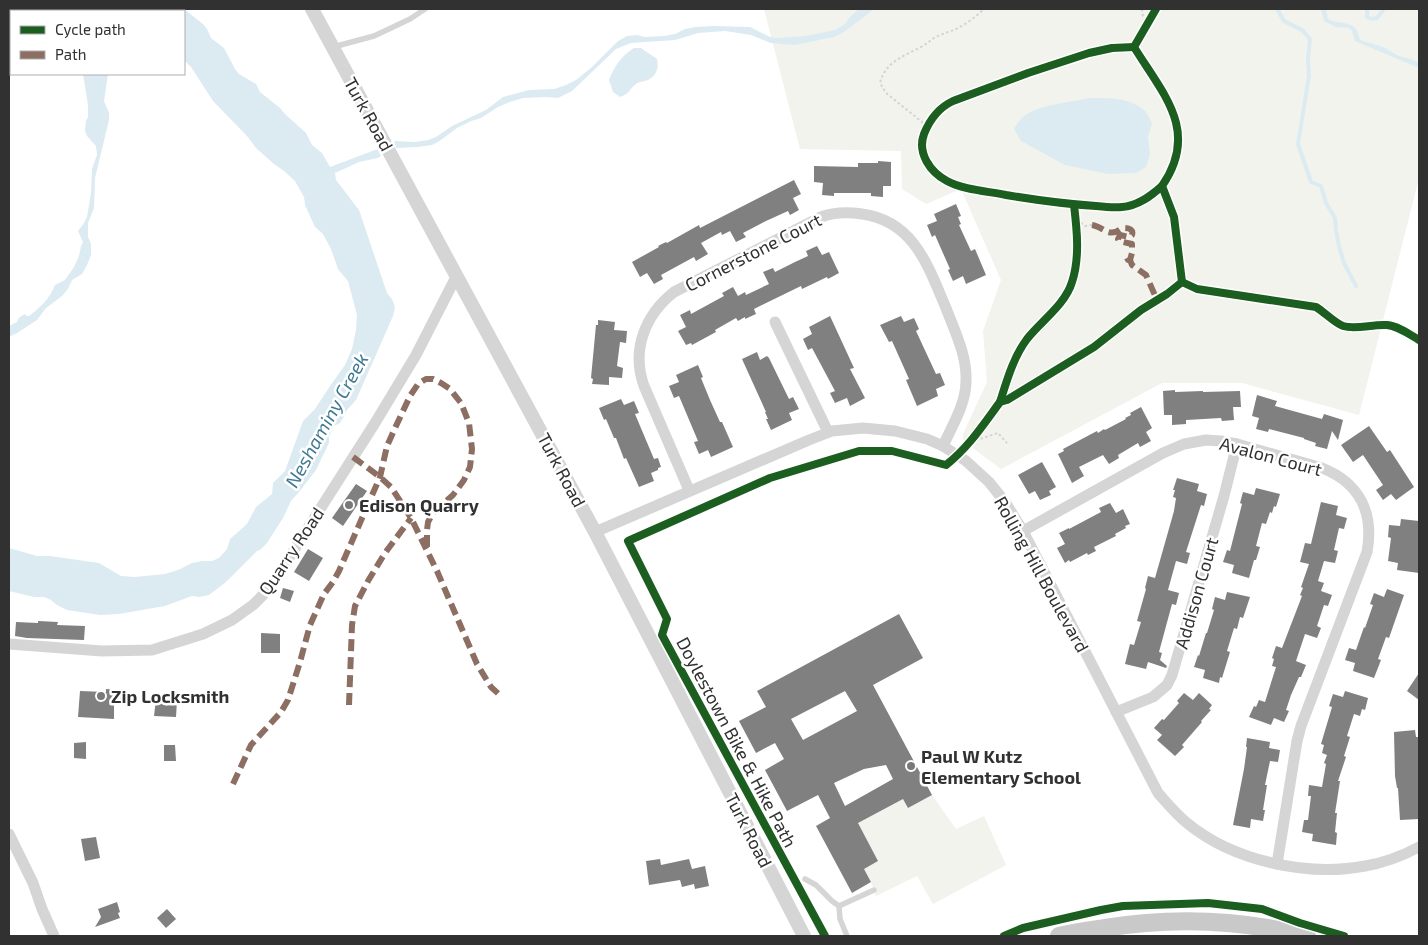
<svg xmlns="http://www.w3.org/2000/svg" width="1428" height="945" font-family="'Exo 2',sans-serif">
  <rect width="100%" height="100%" fill="#fff"/>
  <g fill="#f1f3ec">
    <path d="M764,9H1419V178L1359,415L1242,383H1162L1001,469L966,443L963,440V434L987,382L983,331L1001,280L961,189L926,204L902,189L901,151L800,149Z"/>
    <path d="M932,795L956,829L984,816L1006,865L933,904L917,876L876,896L871,882L864,869L878,861L858,823L903,799L908,808Z"/>
  </g>
  <g fill="#dcebf2">
    <path d="M130,9H184L203,24L207,29L211,38L224,48L235,69L239,74L256,84L260,92L280,108L285,114L306,133L312,145L322,153L330,167L375,150H378L381,156L378,158L359,162L335,173L336,180L359,210L387,293L392,299L395,307L393,316L360,391L356,400L347,410L343,418L340,423L334,426L329,436V443L316,470L299,492L291,501L283,518L267,543L260,550L257,551L226,582L209,595L199,597L192,596L165,606L119,614L100,615L67,610L57,605L51,600L44,597H34L9,591V548L37,556H50L99,563L121,576L135,577L165,574L178,570L192,563L202,561H212L219,558L227,549L230,539L247,524L256,507L272,494L273,483L285,471L303,421L315,409L330,386L345,365L352,349L356,330L357,315L348,281L338,269L331,249L323,234L315,227L305,205L304,197L295,181L284,171L274,164L256,148L247,136L213,101L191,67L184,60V11H133Z"/>
    <path d="M859,9H874L844,32L834,37L795,45L771,43L751,35L725,31L698,33L675,40L631,43L616,49L572,91L558,98L546,97L523,98L510,102L498,107L481,118L471,121L457,128L438,142L432,145L417,147L396,148L394,141L415,142L428,140L436,137L452,126L486,110L503,97L529,90L554,89L566,85L576,80L592,67L618,41L627,36L637,35L645,37L664,36L675,34L685,29L695,27L714,26L750,27L770,37L777,38L806,36L835,30L845,24L850,17Z"/>
    <path d="M1321,9H1326L1328,19C1336,24 1349,21 1355,28C1358,31 1359,36 1360,40L1383,47L1399,56L1414,60L1419,63V68L1355,41L1352,31L1349,28L1336,27L1324,21Z"/>
    <path d="M634,48H641L657,59C659,68 657,75 648,80C645,82 639,81 636,84C629,89 631,93 620,97L613,92L609,80C614,67 621,56 634,48Z"/>
    <path d="M83,74H108L104,101L109,113V120L95,178L94,208L88,223V237L91,244V255L87,265L82,274L72,280L68,289L62,296L46,308L37,320L17,333L9,337V326L17,322C19,317 21,316 25,314L26,316H29C40,308 50,298 55,285L65,280L74,267L79,256L81,246L83,242L78,231L84,223L87,217L91,193L92,169L97,155L96,146L87,136L85,131L86,121L88,117V105Z"/>
    <path d="M1089,98C1107,98 1129,97 1144,110C1148,113 1150,120 1152,124L1148,137L1150,154L1146,167L1136,173L1108,174L1065,165L1021,141L1014,129C1017,123 1021,118 1027,114C1041,105 1071,102 1089,98Z"/>
  </g>
  <g fill="none" stroke-linecap="round" stroke-linejoin="round">
    <g stroke="#dcebf2" stroke-width="4">
      <path d="M1277,9L1284,21L1302,30L1310,39L1308,59L1309,76L1298,144L1311,182L1321,186L1326,203L1335,218L1336,230L1339,246L1344,263L1356,286"/>
      <path d="M1367,9V17L1372,19L1377,18L1384,9"/>
    </g>
  </g>
  <g fill="#808080" fill-rule="evenodd">
    <path d="M878,161L891,162V186H883V197L871,196V193H834V196L822,195L823,183L814,182V166L858,167V163H878Z"/>
    <path d="M794,180L801,194L793,198L799,210L790,215L788,211L766,221L743,233L746,237L736,242L730,231L722,235L721,232L701,243L708,254L696,261L694,257L661,275L663,279L654,284L647,273L640,277L632,262L659,247L658,246L666,242L667,243L699,225L700,228Z"/>
    <path d="M956,204L961,216L958,217L961,224L959,225L971,251L975,249L986,275L966,284L963,276L953,281L948,270L950,269L935,235L932,237L927,225L937,221L934,214Z"/>
    <path d="M817,246L822,255L829,252L839,273L828,279L827,277L802,289L801,286L754,309L756,314L745,319V317L738,321L736,318L715,330L716,332L692,345L691,343L686,345L678,331L686,327L680,315L690,310L691,314L724,296L722,293L733,287L738,296L745,292L746,295L769,284L763,272L773,268L775,272L795,262L808,256L806,251Z"/>
    <path d="M830,316L854,368L850,369L865,398L850,406L847,398L835,403L830,393L835,391L812,348L808,350L803,339L812,334L809,327Z"/>
    <path d="M901,316L904,322L914,318L919,329L916,331L936,374L940,373L945,385L936,389L938,396L917,406L906,380L909,379L892,341L889,342L880,325Z"/>
    <path d="M598,320L615,322L614,330L627,331L626,343L620,342L617,366L623,368L622,378L609,377V385L592,384L593,379L591,378L596,325H598Z"/>
    <path d="M757,352L760,360L767,356L769,358L789,399L793,397L799,409L789,413L792,420L771,430L766,419H768L765,412H766L742,359Z"/>
    <path d="M698,365L703,377L701,378L710,400L720,422H722L733,447L711,457L708,450L699,454L694,442L698,441L679,396L674,398L669,386L679,382L676,375Z"/>
    <path d="M1175,390V392L1203,391V392L1240,391L1241,407H1233L1234,420L1222,421L1221,418L1186,420V424L1172,425V415H1164L1163,391Z"/>
    <path d="M1257,395L1277,401L1275,406L1322,419L1324,414L1343,420L1338,440L1332,431L1327,449L1315,446L1316,443L1304,439V438L1269,429L1268,432L1256,429L1259,418L1252,416Z"/>
    <path d="M621,399L624,405L634,401L639,413L635,414L654,459L658,458L661,467L658,468V470L651,473L654,481L639,487L626,458L624,459L616,438H614L606,419L604,420L599,408Z"/>
    <path d="M1141,407L1152,428L1146,432L1151,441L1140,447L1138,443L1118,455L1119,458L1109,464L1103,455L1079,467L1084,476L1072,483L1058,454L1064,451L1063,449L1097,431L1098,433L1104,429L1105,430L1126,419L1125,418L1131,415L1130,413Z"/>
    <path d="M1369,426L1387,452L1390,450L1414,487L1396,500L1391,494L1383,500L1376,490L1383,485L1363,455L1353,462L1341,445Z"/>
    <path d="M1042,462L1056,487L1049,491L1051,495L1040,500L1035,491L1029,494L1018,475Z"/>
    <path d="M1177,478L1199,484L1197,491L1207,494L1204,506L1201,505L1186,552L1190,553L1187,564L1176,561L1168,590L1179,593L1176,605L1172,604L1159,652L1162,653L1160,660L1167,666L1166,668L1148,662L1146,669L1125,664L1130,644L1134,645L1141,622L1137,621L1146,589L1145,588L1148,576L1155,578L1174,511L1176,498L1173,497L1175,490H1173Z"/>
    <path d="M356,484L367,491L343,526L332,518Z"/>
    <path d="M1256,488L1280,494L1276,507L1274,506L1272,513L1270,512L1266,524L1262,523L1256,546L1260,547L1256,560H1254L1249,578L1232,573L1234,565L1223,562L1227,550L1230,551L1242,504L1240,503L1243,492L1254,495Z"/>
    <path d="M1321,502L1338,506L1336,515L1347,518L1344,529L1339,528L1334,550L1338,551L1335,563L1324,561L1318,581L1324,583L1321,591L1332,595L1328,606L1324,605L1317,626L1321,628L1317,638L1305,634L1296,661L1306,665L1301,677H1299L1291,695L1286,710L1289,711L1284,722L1274,718L1271,725L1249,717L1254,706L1256,707L1259,700L1265,702L1276,667L1272,666L1274,659L1272,658L1276,646L1282,648L1302,596L1300,595L1303,588L1301,587L1309,564L1300,562L1305,543L1311,544Z"/>
    <path d="M1110,503L1116,513L1123,509L1130,524L1125,526L1126,528L1115,534L1116,536L1094,547L1096,551L1088,555L1087,553L1070,562L1069,560L1065,563L1057,548L1065,544L1059,533L1069,528V529L1101,512L1099,508Z"/>
    <path d="M1401,519L1419,521V573L1397,570L1398,563L1388,561L1391,538L1388,537L1389,525L1400,526Z"/>
    <path d="M308,549L323,558L309,581L294,572Z"/>
    <path d="M283,588L294,591L290,602L280,598Z"/>
    <path d="M1387,589L1404,595L1389,638L1386,637L1378,659L1381,660L1374,678L1353,671L1355,663L1345,660L1349,648L1356,650L1364,627L1365,628L1373,605L1370,604L1374,593L1384,597Z"/>
    <path d="M1227,592L1250,597L1243,618L1240,617L1237,629L1234,628L1227,651L1230,652L1222,678L1220,677L1219,683L1203,678L1205,670L1194,667L1198,655L1199,656L1206,633H1207L1214,610L1212,609L1215,597L1225,600Z"/>
    <path d="M899,614L923,658L873,685L932,795L908,808L903,799L858,823L878,861L864,869L871,882L852,893L816,826L830,818L818,795L787,811L765,770L784,759L780,752L775,743L756,753L739,721L766,707L757,691ZM845,691L857,711L803,740L791,719ZM886,765L893,779L845,806L834,783L864,769Z"/>
    <path d="M38,621L58,622L57,625L85,626L84,640L27,638L15,636L16,622L38,623Z"/>
    <path d="M261,633L280,634V653H261Z"/>
    <path d="M1419,673V700L1407,691Z"/>
    <path d="M106,689L122,690L121,702H114V719L78,717L80,691L106,692Z"/>
    <path d="M1345,691L1368,698L1365,710L1362,709L1360,716L1354,714L1347,736L1350,737L1344,756L1346,757L1338,781H1340L1335,813H1337L1335,832L1337,833L1336,845L1312,841L1313,834L1302,832L1304,820H1308L1311,796H1308L1309,785L1322,787L1326,764L1324,763L1327,755L1322,753L1324,745L1321,744L1332,707L1329,706L1333,694L1343,697Z"/>
    <path d="M1184,693L1193,700L1199,693L1212,705L1209,709L1211,710L1201,721L1202,722L1182,745L1184,747L1175,756L1157,740L1162,735L1154,728L1162,719L1164,720L1179,703L1177,701Z"/>
    <path d="M156,699L177,700L176,717L154,716Z"/>
    <path d="M1415,730L1416,737H1419V819L1400,820L1398,788H1397L1395,776L1394,732Z"/>
    <path d="M1247,738L1270,742L1269,748L1280,750L1278,762L1270,761L1265,785H1267L1263,810H1265L1263,821L1251,819L1250,828L1233,825L1244,769L1247,747H1246Z"/>
    <path d="M86,742V759L74,758V743Z"/>
    <path d="M164,745H175L176,761H164Z"/>
    <path d="M96,837L100,858L85,861L81,839Z"/>
    <path d="M660,859L661,865L689,859L692,869L705,866L709,886L695,889L694,884L682,887L680,880L649,885L646,861Z"/>
    <path d="M117,902L120,912L118,913L120,918L95,927L101,917L98,909Z"/>
    <path d="M167,909L176,919L166,928L157,918Z"/>
  </g>
  <g fill="none" stroke-linecap="round" stroke-linejoin="round">
    <g stroke="#d4d4d4" stroke-width="2" stroke-dasharray="2.5 2.5" stroke-linecap="butt">
      <path d="M1142,9L1143,17L1148,23"/>
      <path d="M927,126L886,93L880,83C885,62 904,56 921,47C926,44 930,41 934,38C941,34 949,32 956,29C966,24 976,17 984,9"/>
      <path d="M1076,222H1080L1085,226L1092,225"/>
      <path d="M971,442L998,433L1007,443"/>
    </g>
    <g stroke="#d5d5d5" stroke-width="5.5">
      <path d="M333,47L374,36L410,19L425,9"/>
      <path d="M805,879L816,885L832,901L839,906L874,890"/>
      <path d="M839,906L840,919L847,936"/>
    </g>
    <g stroke="#d5d5d5" stroke-width="11">
      <path d="M775,322L828,432"/>
      <path d="M689,490L644,386C631,350 645,315 674,292L821,217C834,212 848,212 862,214C914,221 928,266 946,308C955,332 967,355 966,381C966,404 952,426 943,446"/>
      <path d="M1023,531L1163,453L1184,444L1206,440L1221,441L1237,444L1322,468C1360,483 1374,513 1367,552L1301,726L1297,741L1277,864"/>
      <path d="M595,532L809,440L832,431L863,428L895,431L927,439L943,446L966,461L989,482L1005,502L1023,531L1158,793C1167,803 1176,814 1187,823C1233,861 1307,877 1365,866C1384,863 1402,856 1419,847"/>
      <path d="M9,644L102,651L152,650L203,634L232,620L253,605L263,595L285,564L375,423L416,355L457,275"/>
      <path d="M1116,712L1153,697L1167,685L1172,675L1224,496L1237,444"/>
      <path d="M9,834L33,883L42,909L54,936"/>
    </g>
    <path stroke="#d5d5d5" stroke-width="14" d="M312,9L595,532L804,936"/>
    <path stroke="#c9c9c9" stroke-width="18" d="M1059,936C1074,932 1090,930 1105,928C1172,917 1242,920 1307,936"/>
    <g stroke="#8d6e63" stroke-width="6" stroke-dasharray="12 6" stroke-linecap="butt">
      <path d="M1092,225C1104,227 1109,239 1122,228C1127,228 1134,228 1132,235L1129,237L1120,235L1118,239L1119,241L1132,244V253L1130,260"/>
      <path d="M1127,258L1128,260H1130L1132,265L1146,275L1157,300"/>
      <path d="M353,457L380,477L391,487L411,518L437,571L477,664L491,687L502,697"/>
      <path d="M349,705L352,625L355,606L368,581L385,553L411,518"/>
      <path d="M233,784L251,745L281,712L288,700L300,662L310,625L324,594L333,582L339,571L380,477L387,446L396,426L410,396L418,384L426,379H433L441,383L450,389L461,403L469,423L472,449L470,467L464,480L453,495L433,513L428,522L427,530V553"/>
    </g>
    <g stroke="#fff" stroke-width="11">
      <g id="cycleway">
        <path d="M1134,47L1112,48L1089,53L1028,73L953,101C938,108 930,119 924,134C917,153 930,172 947,181C964,190 986,191 1006,195C1036,200 1065,204 1096,206C1105,207 1114,208 1122,207C1138,206 1151,196 1162,186"/>
        <path d="M1182,282L1197,289L1316,307C1324,312 1336,324 1343,326C1356,330 1372,324 1387,325C1398,326 1409,334 1419,340"/>
        <path d="M1000,402C1007,380 1013,358 1027,339C1041,321 1065,305 1072,282C1080,258 1077,230 1074,205"/>
        <path d="M825,936L662,635L667,619L628,541L770,478L859,451H892L946,465C968,448 983,425 1000,402L1007,400L1094,347L1141,310L1167,294L1182,282L1174,217L1162,186C1200,131 1163,94 1134,47L1156,9"/>
        <path d="M1004,936L1023,928L1101,910L1123,906L1208,903L1262,909L1300,923L1344,936"/>
      </g>
    </g>
    <use href="#cycleway" stroke="#1b5e20" stroke-width="8"/>
  </g>
  <g fill="#797979" stroke="#fff" stroke-width="2">
    <circle cx="349" cy="505" r="5"/>
    <circle cx="101" cy="696" r="5"/>
    <circle cx="911" cy="766" r="5"/>
  </g>
  <g text-anchor="middle" dominant-baseline="central" stroke-width="5" stroke-linejoin="round" paint-order="stroke">
    <g font-size="18" fill="#313131" stroke="#fff">
      <text transform="translate(369 114) rotate(61)">Turk Road</text>
      <text transform="translate(753 252) rotate(-27)">Cornerstone Court</text>
      <text transform="translate(1271 456) rotate(15)">Avalon Court</text>
      <text transform="translate(562 470) rotate(62)">Turk Road</text>
      <text transform="translate(291 551) rotate(-56)">Quarry Road</text>
      <text transform="translate(1042 574) rotate(61)">Rolling Hill Boulevard</text>
      <text transform="translate(1196 593) rotate(-74)">Addison Court</text>
      <text transform="translate(737 742) rotate(62)">Doylestown Bike &amp; Hike Path</text>
      <text transform="translate(749 830) rotate(63)">Turk Road</text>
    </g>
    <g font-size="18" font-weight="bold" fill="#313131" stroke="#fff" text-anchor="start">
      <text x="359" y="505">Edison Quarry</text>
      <text x="111" y="696">Zip Locksmith</text>
      <text x="921" y="756">Paul W Kutz<tspan x="921" dy="21">Elementary School</tspan></text>
    </g>
    <g font-size="19" font-style="italic" fill="#407a92" stroke="#fff">
      <text transform="translate(326 420) rotate(-61)">Neshaminy Creek</text>
    </g>
  </g>
  <rect width="1428" height="945" fill="none" stroke="#313131" stroke-width="20"/>
  <rect x="10" y="10" width="175" height="65" fill="#ffffff" stroke="#adadad"/>
  <rect x="20" y="26" width="25" height="8" fill="#1b5e20" stroke="#adadad"/>
  <text x="55" y="35" font-size="15" fill="#313131">Cycle path</text>
  <rect x="20" y="51" width="25" height="8" fill="#8d6e63" stroke="#adadad"/>
  <text x="55" y="60" font-size="15" fill="#313131">Path</text>
</svg>
